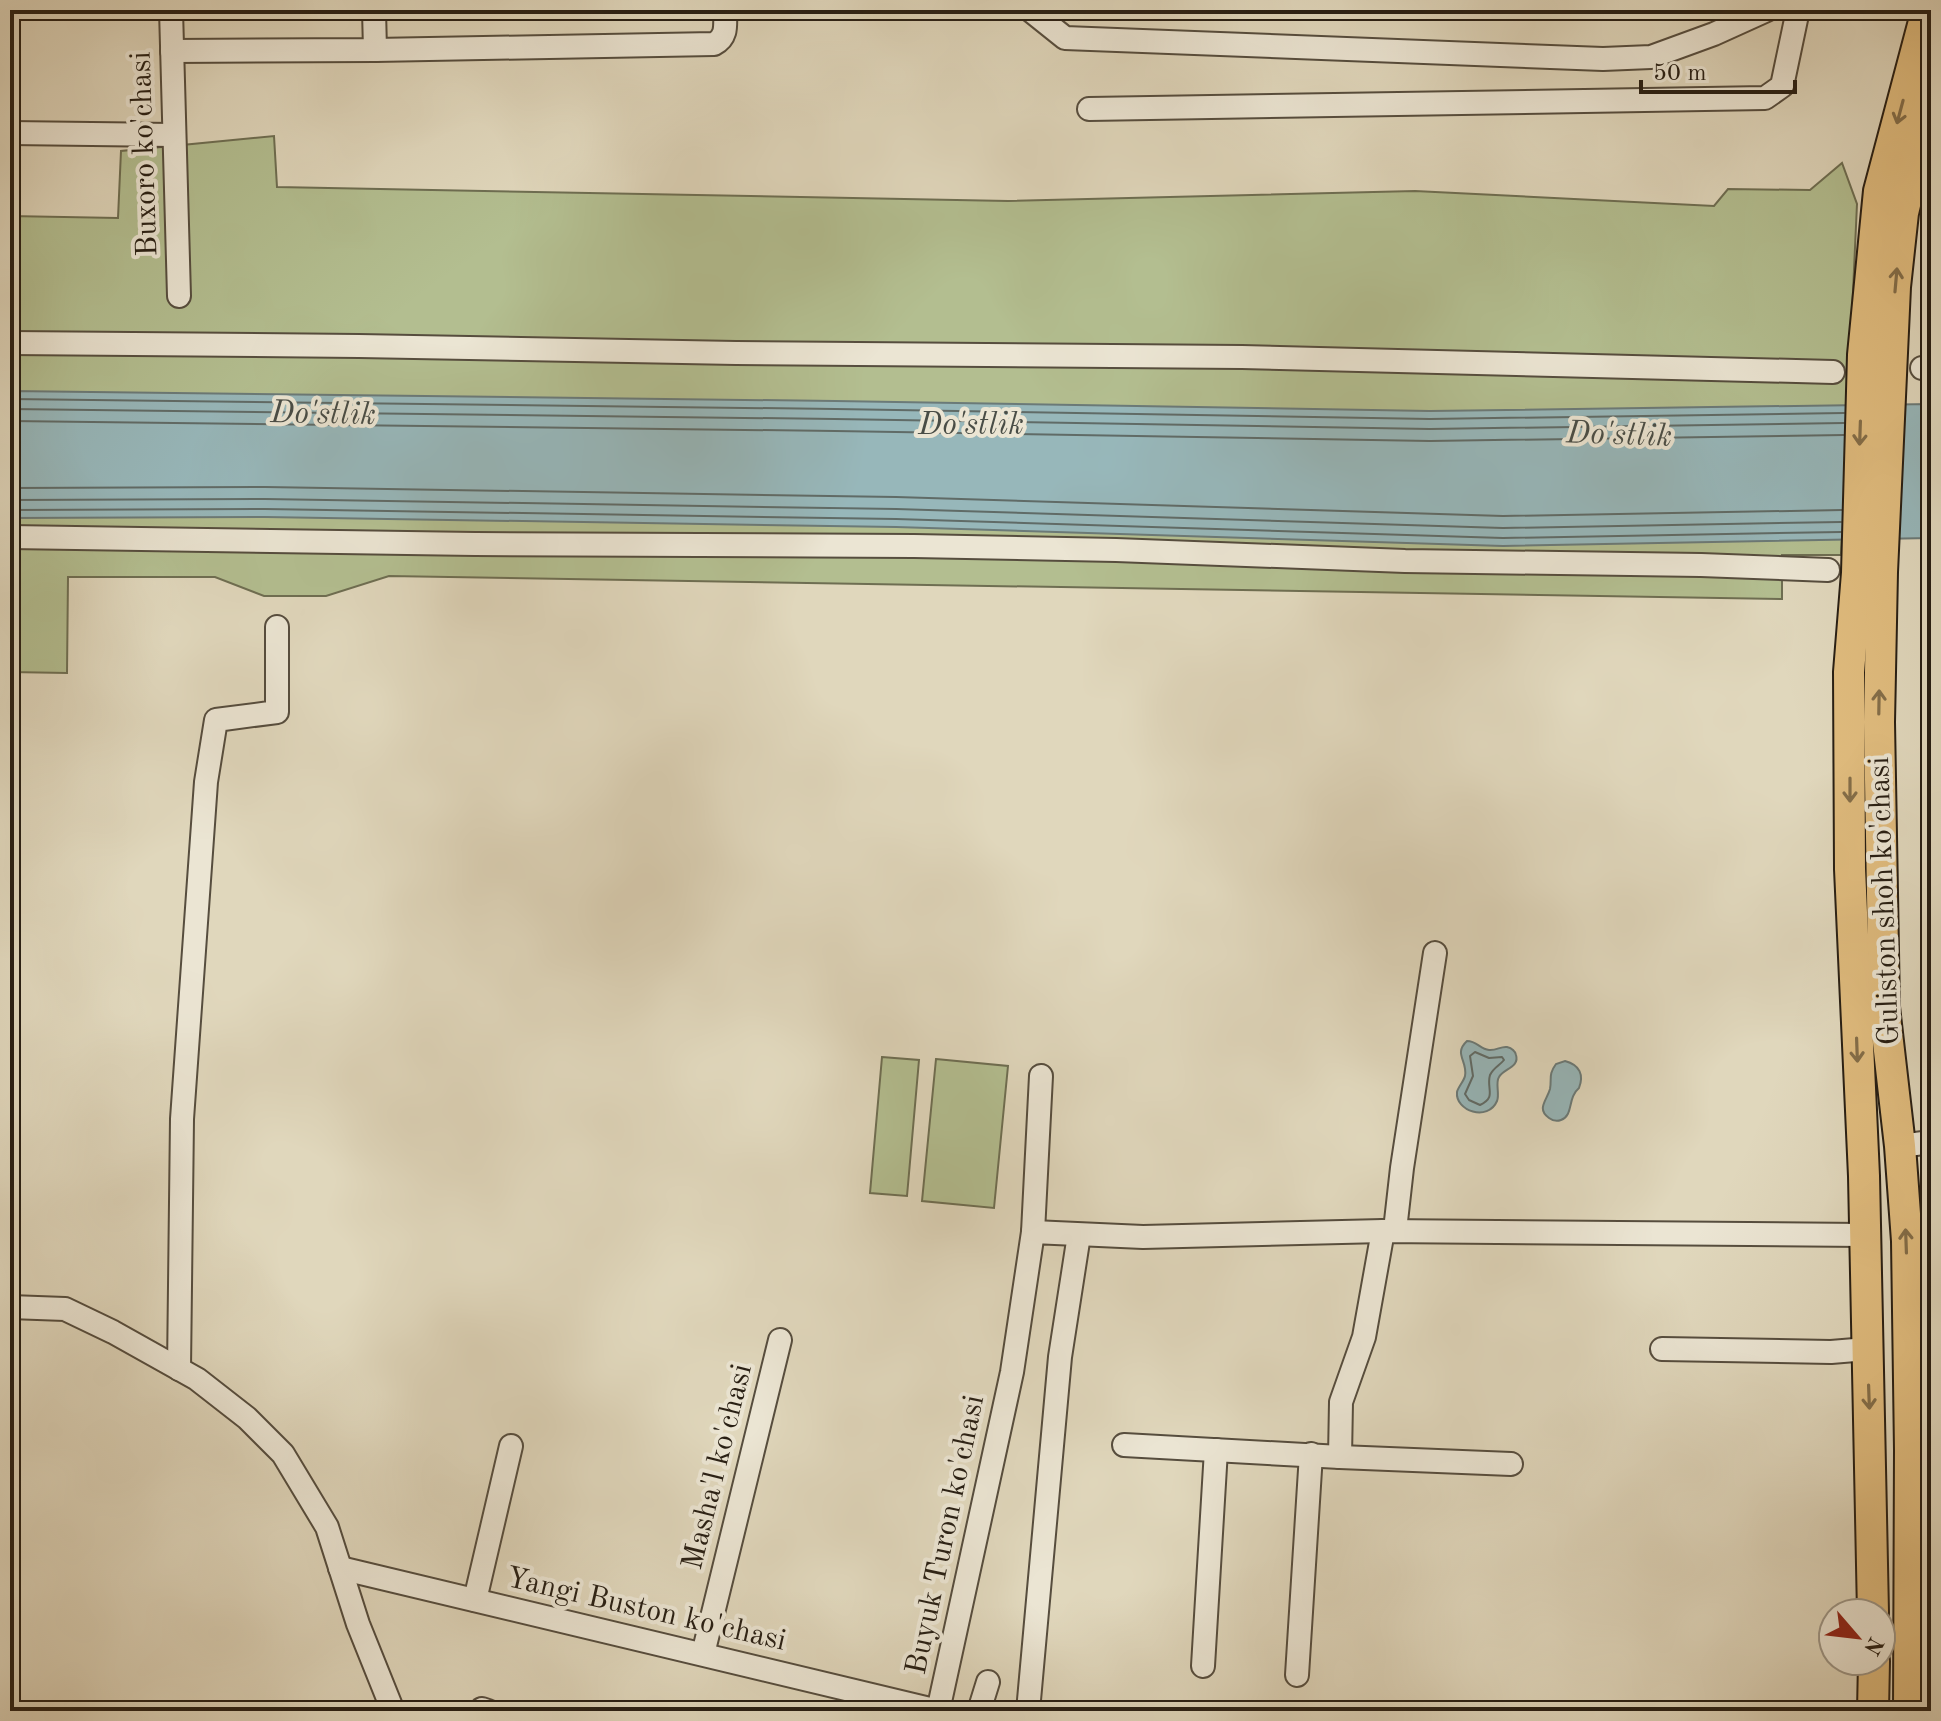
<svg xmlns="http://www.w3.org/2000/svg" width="1941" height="1721" font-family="'Old Standard TT',serif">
  <rect width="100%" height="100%" fill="#e0d7bc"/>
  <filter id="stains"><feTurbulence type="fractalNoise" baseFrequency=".0025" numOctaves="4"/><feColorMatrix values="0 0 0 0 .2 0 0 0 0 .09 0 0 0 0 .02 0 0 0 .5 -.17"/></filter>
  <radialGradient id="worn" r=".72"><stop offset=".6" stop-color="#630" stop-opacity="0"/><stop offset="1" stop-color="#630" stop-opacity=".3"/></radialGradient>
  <g fill="#b3be90" stroke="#6e6e52" stroke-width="2">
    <path d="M274,136L277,187L1008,201L1415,191L1714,206L1728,189L1810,190L1842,163L1857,204L1841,555H1782V599L389,576L326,596H264L215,577H68L67,673L10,672V216L118,218L121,151Z"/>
    <path d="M882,1057L919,1060L907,1196L870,1193Z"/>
    <path d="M936,1059L1008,1066L994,1208L922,1201Z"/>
  </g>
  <g fill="#97b7ba" stroke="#6b7a78" stroke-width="2">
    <path d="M10,391L835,401L1430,411L1931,404V538L1503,546L896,527L265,517L10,518Z"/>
    <path d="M1467,1041C1477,1041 1480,1049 1489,1050C1496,1051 1501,1046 1507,1047C1511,1048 1515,1051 1516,1055C1520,1067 1503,1069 1499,1077C1495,1083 1500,1094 1497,1101C1488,1122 1455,1111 1457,1092C1458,1087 1464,1081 1465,1076C1468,1061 1453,1054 1467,1041Z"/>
    <path d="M1565,1061C1580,1065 1584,1075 1579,1088C1567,1098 1574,1115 1561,1120C1556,1122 1553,1121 1549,1118C1536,1109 1547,1100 1550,1089C1552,1078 1548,1075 1556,1064Z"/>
  </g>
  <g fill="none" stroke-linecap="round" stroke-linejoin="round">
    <g stroke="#606b67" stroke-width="2">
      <path d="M10,399L835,409L1430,419L1844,413"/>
      <path d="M10,409L835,419L1430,429L1844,423"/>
      <path d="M10,421L835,431L1430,441L1844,435"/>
      <path d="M10,488L265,487L896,497L1503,516L1842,510"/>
      <path d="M10,500L265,499L896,509L1503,528L1841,522"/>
      <path d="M10,510L265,509L896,519L1503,538L1841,532"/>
      <path d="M1475,1052L1489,1058L1502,1057L1504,1060C1500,1065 1493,1068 1490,1075C1486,1089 1497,1097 1480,1105L1469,1100L1465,1094L1473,1076L1470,1056Z"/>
    </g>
    <g stroke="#564d3e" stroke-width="26">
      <g id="minor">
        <path d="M171,10L179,296"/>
        <path d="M1030,10L1065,38L1603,59L1651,57L1714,34L1767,10"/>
        <path d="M375,50L714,44C728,37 725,24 725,10"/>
        <path d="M172,51L375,50L374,10"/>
        <path d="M1089,109L1765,98L1782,86L1798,10"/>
        <path d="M10,133L173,135"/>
        <path d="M10,343L359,346L736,353L1242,357L1833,372"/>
        <path d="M1922,368H1931"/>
        <path d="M10,537L475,544L914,546L1116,550L1405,561L1701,565L1828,570"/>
        <path d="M1900,1146L1931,1142"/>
        <path d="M1395,1230L1402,1168L1435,953"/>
        <path d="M1033,1232L1041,1076"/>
        <path d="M10,1307L65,1309L113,1332L197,1379L247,1418L283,1454L327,1527L358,1624L393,1711"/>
        <path d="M1662,1349L1831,1352L1867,1349"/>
        <path d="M179,1369L182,1119L206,782L216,720L277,712V627"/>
        <path d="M1124,1445L1340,1457L1511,1464"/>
        <path d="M1340,1457L1341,1402L1364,1337L1383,1231L1864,1235"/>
        <path d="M340,1568L938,1711"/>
        <path d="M475,1600L511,1446"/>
        <path d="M703,1654L780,1340"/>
        <path d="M1203,1666L1216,1450"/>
        <path d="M1297,1675L1311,1454"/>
        <path d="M482,1709L488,1711"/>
        <path d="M938,1711L1012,1372L1033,1232L1143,1237L1383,1231"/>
        <path d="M979,1711L988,1682"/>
        <path d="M1028,1711L1060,1357L1079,1235"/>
      </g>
    </g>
    <g stroke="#281f14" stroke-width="34">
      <g id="major">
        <path d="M1873,1613L1864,1176L1850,869L1849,672L1857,573L1863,355L1879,191L1927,10"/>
        <path d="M1873,1711L1874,1661"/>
        <path d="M1909,1711L1910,1450L1907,1241L1900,1146L1884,1007L1879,722L1882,572L1895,287L1903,213L1931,93"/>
      </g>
    </g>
    <use href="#minor" stroke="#ebe5d3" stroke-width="22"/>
    <use href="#major" stroke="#e0bc7e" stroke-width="30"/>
  </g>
  <defs><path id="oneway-shaft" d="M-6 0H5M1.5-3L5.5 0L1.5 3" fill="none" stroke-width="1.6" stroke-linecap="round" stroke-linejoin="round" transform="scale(2)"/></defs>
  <g stroke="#846e49">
    <use href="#oneway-shaft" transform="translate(1900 112) rotate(105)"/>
    <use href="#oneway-shaft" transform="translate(1896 280) rotate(-85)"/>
    <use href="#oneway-shaft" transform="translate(1860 433) rotate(92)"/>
    <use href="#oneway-shaft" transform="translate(1879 702) rotate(-89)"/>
    <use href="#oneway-shaft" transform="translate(1850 790) rotate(90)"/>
    <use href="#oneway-shaft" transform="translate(1857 1050) rotate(88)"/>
    <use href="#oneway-shaft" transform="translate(1906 1241) rotate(-92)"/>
    <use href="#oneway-shaft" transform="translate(1869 1397) rotate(88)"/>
  </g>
  <g text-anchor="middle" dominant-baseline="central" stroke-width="8" stroke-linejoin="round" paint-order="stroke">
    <g font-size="30" fill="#281f14" stroke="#ebe5d3">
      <text transform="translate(145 154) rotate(-92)">Buxoro ko'chasi</text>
      <text transform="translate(1885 901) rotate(-92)">Guliston shoh ko'chasi</text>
      <text transform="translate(718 1467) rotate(-76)">Masha'l ko'chasi</text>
      <text transform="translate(946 1535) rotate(-78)">Buyuk Turon ko'chasi</text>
      <text transform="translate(646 1610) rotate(13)">Yangi Buston ko'chasi</text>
    </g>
    <g font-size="32" font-style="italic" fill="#494d46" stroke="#ebe5d3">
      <text transform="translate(323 415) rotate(1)">Do'stlik</text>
      <text x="971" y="426">Do'stlik</text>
      <text transform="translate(1619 436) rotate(2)">Do'stlik</text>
    </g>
  </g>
  <rect width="1941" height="1721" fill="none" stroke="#e0d7bc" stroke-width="40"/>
  <rect x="12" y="12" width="1917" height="1697" fill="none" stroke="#281f14" stroke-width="4"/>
  <rect x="20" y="20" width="1901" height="1681" fill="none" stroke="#281f14" stroke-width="2"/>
  <g transform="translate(1857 1637) rotate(118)"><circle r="38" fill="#ebe5d3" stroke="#9d9687" stroke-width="2"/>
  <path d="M0-6L14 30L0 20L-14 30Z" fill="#8f2418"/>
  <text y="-12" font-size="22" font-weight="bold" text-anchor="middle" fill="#281f14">N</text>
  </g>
  <path d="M1641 80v12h154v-12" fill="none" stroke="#281f14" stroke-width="4"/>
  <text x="1653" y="80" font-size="24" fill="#281f14" stroke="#ebe5d3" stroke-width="6" paint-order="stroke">50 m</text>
  <rect width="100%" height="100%" filter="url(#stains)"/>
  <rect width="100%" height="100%" fill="url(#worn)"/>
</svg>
